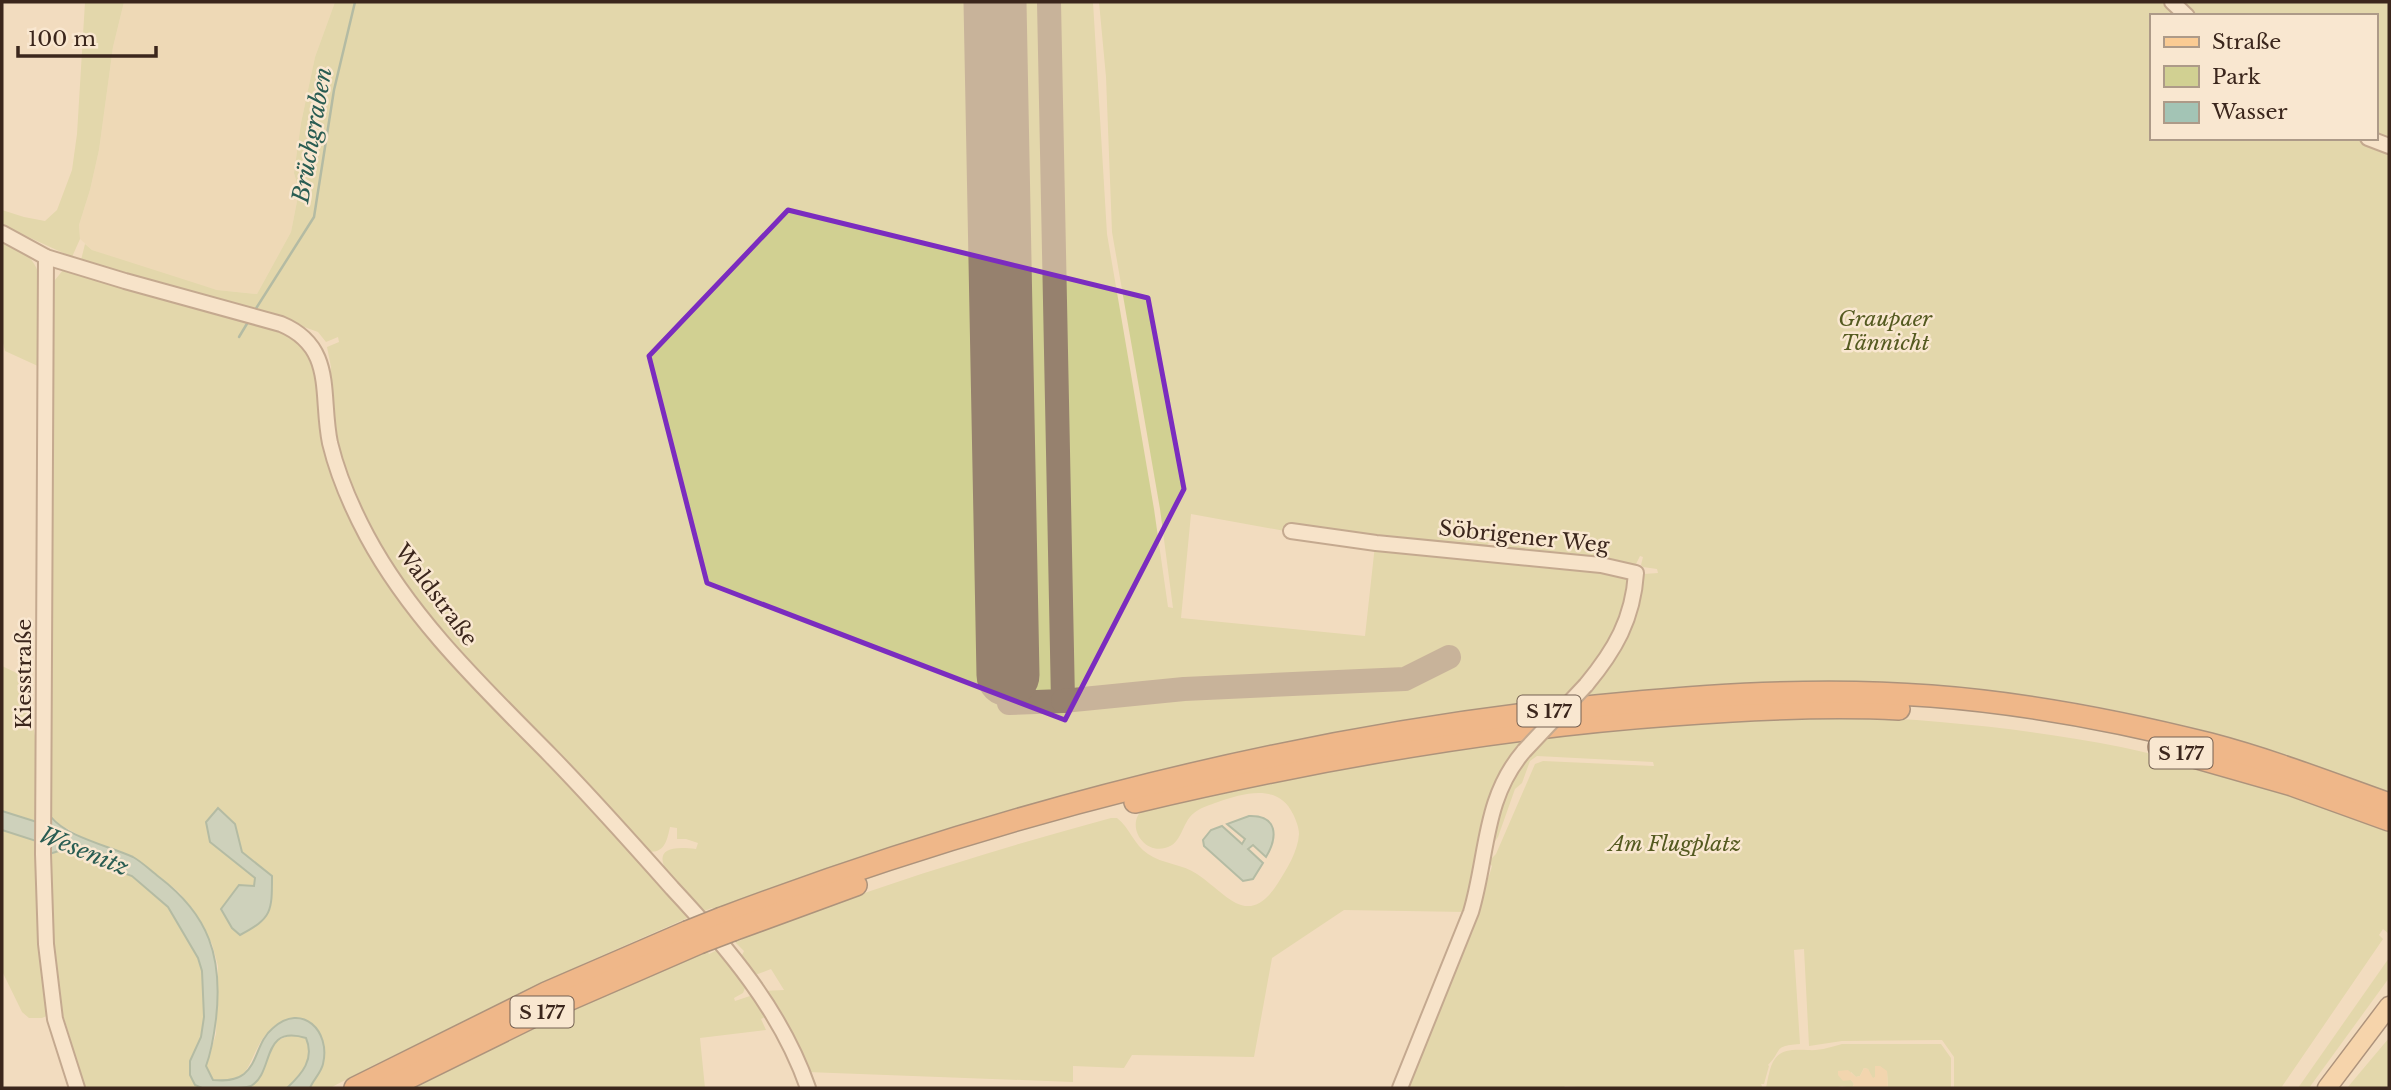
<svg xmlns="http://www.w3.org/2000/svg" width="2391" height="1090" font-family="'Libre Baskerville',serif">
  <rect width="100%" height="100%" fill="#f2dcbf"/>
  <path fill="#e9d6ac" d="M124,2H335L315,57L301,123L294,173L299,191L291,232L257,294L217,290L164,275L92,250L80,239L79,225L90,190L99,150L113,47Z"/>
  <g fill="#d1d092" fill-rule="evenodd">
    <path d="M85,2H124L113,47L99,150L90,190L79,225L80,239L72,257L2,225V210L24,217L45,221L57,210L72,170L77,134Z"/>
    <path d="M335,2H1093L1107,234L1154,509L1168,607L1173,608L1160,509L1112,232L1106,77L1099,2H2162L2178,16H2151V138H2351L2389,152V792C2306,763 2223,734 2136,715C2001,684 1859,677 1721,684C1677,686 1633,692 1589,696V691C1616,662 1638,619 1641,578L1644,574L1658,573L1657,569L1643,567L1641,565L1643,557L1640,556L1635,566L1510,552L1500,541H1491L1482,550L1375,540L1286,528L1285,531L1191,514L1181,618L1365,636L1375,545L1623,570L1630,577L1632,585L1630,600L1613,644L1591,674L1565,699L1364,729L1174,767L933,833L715,910L712,908L701,912C683,893 627,840 696,849L698,843L686,839H677V828L670,827C667,841 664,855 646,851L556,753L472,668L415,599L372,536L355,502L335,444L329,378L331,367L327,347L339,342L338,337L326,342L318,332L249,307L81,260L85,244L92,250L217,290L257,294L291,232L299,191L294,173L301,123L315,57Z"/>
    <path d="M2182,2H2389V139L2375,134V16H2197Z"/>
    <path d="M2,240C21,250 35,256 40,279V367L5,351L2,339Z"/>
    <path d="M63,270H71L119,287L243,316L288,334L303,344L318,366L326,448L424,632L441,646L692,916L585,963L372,1066L330,1088H310L323,1066V1039L274,1026C269,1031 263,1037 260,1043C246,1068 248,1084 213,1080L206,1066L216,1034L218,966L212,944L197,917L179,892L135,858L86,839L55,822L51,817L49,373L51,285ZM235,824L242,852L272,876V903L254,886L255,878L210,842Z"/>
    <path d="M2,666L23,676L38,751L37,822L2,811Z"/>
    <path d="M1846,716C1938,720 2030,729 2121,747C2160,755 2200,767 2239,779C2289,795 2340,811 2389,832V934L2383,929L2379,935L2383,939L2281,1088H1954V1057L1942,1040L1842,1041L1809,1046L1804,949L1794,950L1800,1044C1772,1046 1783,1050 1768,1065L1769,1066L1764,1084H1761L1763,1088H1592L1565,1086L1563,1088H1407L1467,935L1472,934L1473,929L1470,926L1490,873L1492,866L1488,862L1496,854L1535,764L1543,761L1654,766L1653,762L1537,756L1530,761L1522,783L1515,789L1498,837L1490,848L1507,782L1545,736L1709,720Z"/>
    <path d="M1522,740V745L1510,760L1466,912L1344,910L1272,958L1254,1057L1132,1055L1124,1068L1073,1066V1082L807,1072L762,991L784,990L771,969L755,975L742,955L744,951L735,942L742,940L741,938C862,891 985,852 1111,818H1117C1130,828 1134,845 1148,854C1162,864 1183,864 1197,874C1227,894 1248,930 1278,883C1287,869 1298,851 1299,834C1299,828 1296,820 1293,814C1278,783 1244,793 1218,802C1210,805 1201,807 1194,813C1181,823 1183,844 1165,848C1142,854 1124,822 1145,808L1366,762Z"/>
    <path d="M2,830L36,841L41,947L49,1015L42,1018H29L22,1012L2,971Z"/>
    <path d="M61,850L132,876L168,907L198,958L202,971L204,1017L201,1037L190,1061L195,1085L202,1088H85L61,1008L52,941L49,855Z"/>
    <path d="M721,948L747,983L743,993L734,998L735,1001L750,996L756,997L767,1016L761,1019L766,1030L700,1038L705,1088H409C506,1037 606,993 707,951L709,954Z"/>
    <path d="M2389,958V978L2309,1088H2298Z"/>
    <path d="M294,1034L306,1038C315,1059 302,1074 287,1088H247C270,1075 262,1051 277,1041C282,1038 289,1036 294,1034Z"/>
    <path d="M2389,1038V1088H2347Z"/>
    <path d="M1842,1044H1941L1951,1058V1088H1888L1887,1071L1872,1079L1868,1069L1864,1068L1860,1076L1856,1077L1851,1072V1080L1854,1084L1852,1088L1842,1086L1833,1088H1766C1772,1056 1775,1048 1808,1050C1819,1051 1832,1047 1842,1044Z"/>
  </g>
  <path fill="#f1cd9a" d="M1875,1066H1880L1887,1071L1888,1088H1852L1854,1084L1851,1080L1843,1081L1838,1075V1071L1848,1070L1856,1077L1860,1076L1864,1068L1868,1069L1873,1078L1875,1077Z"/>
  <g fill="#a3c4b5" stroke="#699382" stroke-width="2">
    <path d="M218,808L235,824L242,852L272,876C272,912 272,918 240,935L232,928L221,909L239,885L254,886L255,878L210,842L206,822Z"/>
    <path d="M2,811L37,822L36,841L2,830Z"/>
    <path d="M1249,816C1278,815 1278,837 1266,857L1253,845L1248,849L1263,863L1253,879L1243,881L1204,846L1203,840L1211,830L1222,826L1242,844L1245,839L1227,824Z"/>
    <path d="M51,817C67,837 109,846 133,857C142,862 150,870 159,877C209,915 223,957 216,1019C214,1035 212,1050 206,1066L213,1080C224,1081 235,1081 244,1074C258,1063 257,1041 273,1028C302,1002 331,1031 323,1064C321,1073 313,1080 310,1088H287C302,1074 315,1059 306,1038C260,1024 275,1072 251,1086C240,1090 216,1088 202,1088L195,1085L190,1075V1061L201,1037L204,1017L202,971L198,958L168,907L132,876L62,850L49,854Z"/>
  </g>
  <g fill="none" stroke-linecap="round" stroke-linejoin="round">
    <g stroke="#699382" stroke-width="2.5">
      <path d="M255,310L314,217L334,90L355,2"/>
      <path d="M239,337L248,322"/>
    </g>
    <g stroke="#96816e" stroke-width="24">
      <path d="M1008,675L1009,703L1063,701L1049,2"/>
      <path d="M1063,701L1184,689L1405,679L1449,657"/>
    </g>
    <path stroke="#96816e" stroke-width="63" d="M995,2L1008,675"/>
    <g stroke="#8d6b56" stroke-width="18">
      <g id="minor">
        <path d="M2172,2L2187,16"/>
        <path d="M2368,138L2389,146"/>
        <path d="M2,233L46,257L125,281L281,324C336,347 320,395 330,443C338,476 351,506 367,536C412,620 484,688 550,755C592,798 632,843 672,888C727,947 781,1010 808,1088"/>
        <path d="M46,257L43,854L46,944L55,1019L77,1088"/>
        <path d="M1291,531L1376,543L1601,565L1636,573C1633,619 1615,650 1586,685"/>
        <path d="M1400,1088L1471,912C1488,855 1483,799 1524,751"/>
      </g>
    </g>
    <g stroke="#5a3a2a" stroke-width="21">
      <path id="major" d="M2327,1088L2389,1006"/>
    </g>
    <g stroke="#5a3a2a" stroke-width="24">
      <g id="highway">
        <path d="M2159,747L2292,785L2389,820"/>
        <path d="M1135,802C1312,760 1490,728 1672,715C1748,709 1823,705 1899,709"/>
        <path d="M722,918C1004,812 1296,736 1596,706C1707,695 1819,687 1931,696C2024,703 2119,721 2210,744C2271,760 2330,783 2389,804"/>
        <path d="M733,930L856,885"/>
        <path d="M355,1088L546,993L687,932"/>
        <path d="M388,1088L552,1007L699,943"/>
      </g>
    </g>
    <use href="#minor" stroke="#fcead4" stroke-width="14"/>
    <use href="#major" stroke="#facb93" stroke-width="18"/>
    <use href="#highway" stroke="#eb8b47" stroke-width="21"/>
    <g stroke="#8d6b56" stroke-width="18" stroke-linecap="butt">
      <path id="minor-bridge" d="M1524,751L1586,685"/>
    </g>
    <g stroke="#5a3a2a" stroke-width="24" stroke-linecap="butt">
      <g id="highway-bridge">
        <path d="M687,932L722,918"/>
        <path d="M699,943L733,930"/>
      </g>
    </g>
    <use href="#minor-bridge" stroke="#fcead4" stroke-width="14"/>
    <use href="#highway-bridge" stroke="#eb8b47" stroke-width="21"/>
  </g>
  <path d="M0 0H2391V1090H0ZM788,210L1148,298L1184,489L1065,720L707,583L649,356Z" fill="#f2dcbf" fill-opacity=".55" fill-rule="evenodd"/>
  <path fill="none" stroke="#7b2cbf" stroke-width="5" stroke-linejoin="round" d="M788,210L1148,298L1184,489L1065,720L707,583L649,356Z"/>
  <g text-anchor="middle" dominant-baseline="central" stroke-width="5" stroke-linejoin="round" paint-order="stroke">
    <g fill="#f9e7d0" stroke="#746052" stroke-width="2">
      <rect x="1517.5" y="695.5" width="63" height="31" rx="5"/>
      <rect x="2149.5" y="737.5" width="63" height="31" rx="5"/>
      <rect x="510.5" y="996.5" width="63" height="31" rx="5"/>
    </g>
    <g font-size="19" font-weight="bold" fill="#3b261c">
      <text x="1549" y="711">S 177</text>
      <text x="2181" y="753">S 177</text>
      <text x="542" y="1012">S 177</text>
    </g>
    <g font-size="21" font-style="italic" fill="#545a20" stroke="#f9e7d0">
      <text x="1885" y="319">Graupaer<tspan x="1885" dy="24">Tännicht</tspan></text>
      <text x="1675" y="844">Am Flugplatz</text>
    </g>
    <g font-size="21" fill="#3b261c" stroke="#f9e7d0">
      <text transform="translate(1524 537) rotate(6)">Söbrigener Weg</text>
      <text transform="translate(436 595) rotate(53)">Waldstraße</text>
      <text transform="translate(24 674) rotate(-90)">Kiesstraße</text>
    </g>
    <g font-size="23" font-style="italic" fill="#295c52" stroke="#f9e7d0">
      <text transform="translate(312 135) rotate(-80)">Brüchgraben</text>
      <text transform="translate(84 851) rotate(22)">Wesenitz</text>
    </g>
  </g>
  <rect width="2391" height="1090" fill="none" stroke="#3b261c" stroke-width="7"/>
  <rect x="2150" y="14" width="228" height="126" fill="#f9e7d0" stroke="#ad9a88" stroke-width="2"/>
  <rect x="2164" y="37" width="35" height="10" fill="#facb93" stroke="#ad9a88" stroke-width="2"/>
  <text x="2212" y="49" font-size="21" fill="#3b261c">Straße</text>
  <rect x="2164" y="66" width="35" height="21" fill="#d1d092" stroke="#ad9a88" stroke-width="2"/>
  <text x="2212" y="84" font-size="21" fill="#3b261c">Park</text>
  <rect x="2164" y="102" width="35" height="21" fill="#a3c4b5" stroke="#ad9a88" stroke-width="2"/>
  <text x="2212" y="119" font-size="21" fill="#3b261c">Wasser</text>
  <path d="M18 46v10h138v-10" fill="none" stroke="#3b261c" stroke-width="3.5"/>
  <text x="28" y="46" font-size="21" fill="#3b261c" stroke="#f9e7d0" stroke-width="5" paint-order="stroke">100 m</text>
</svg>
